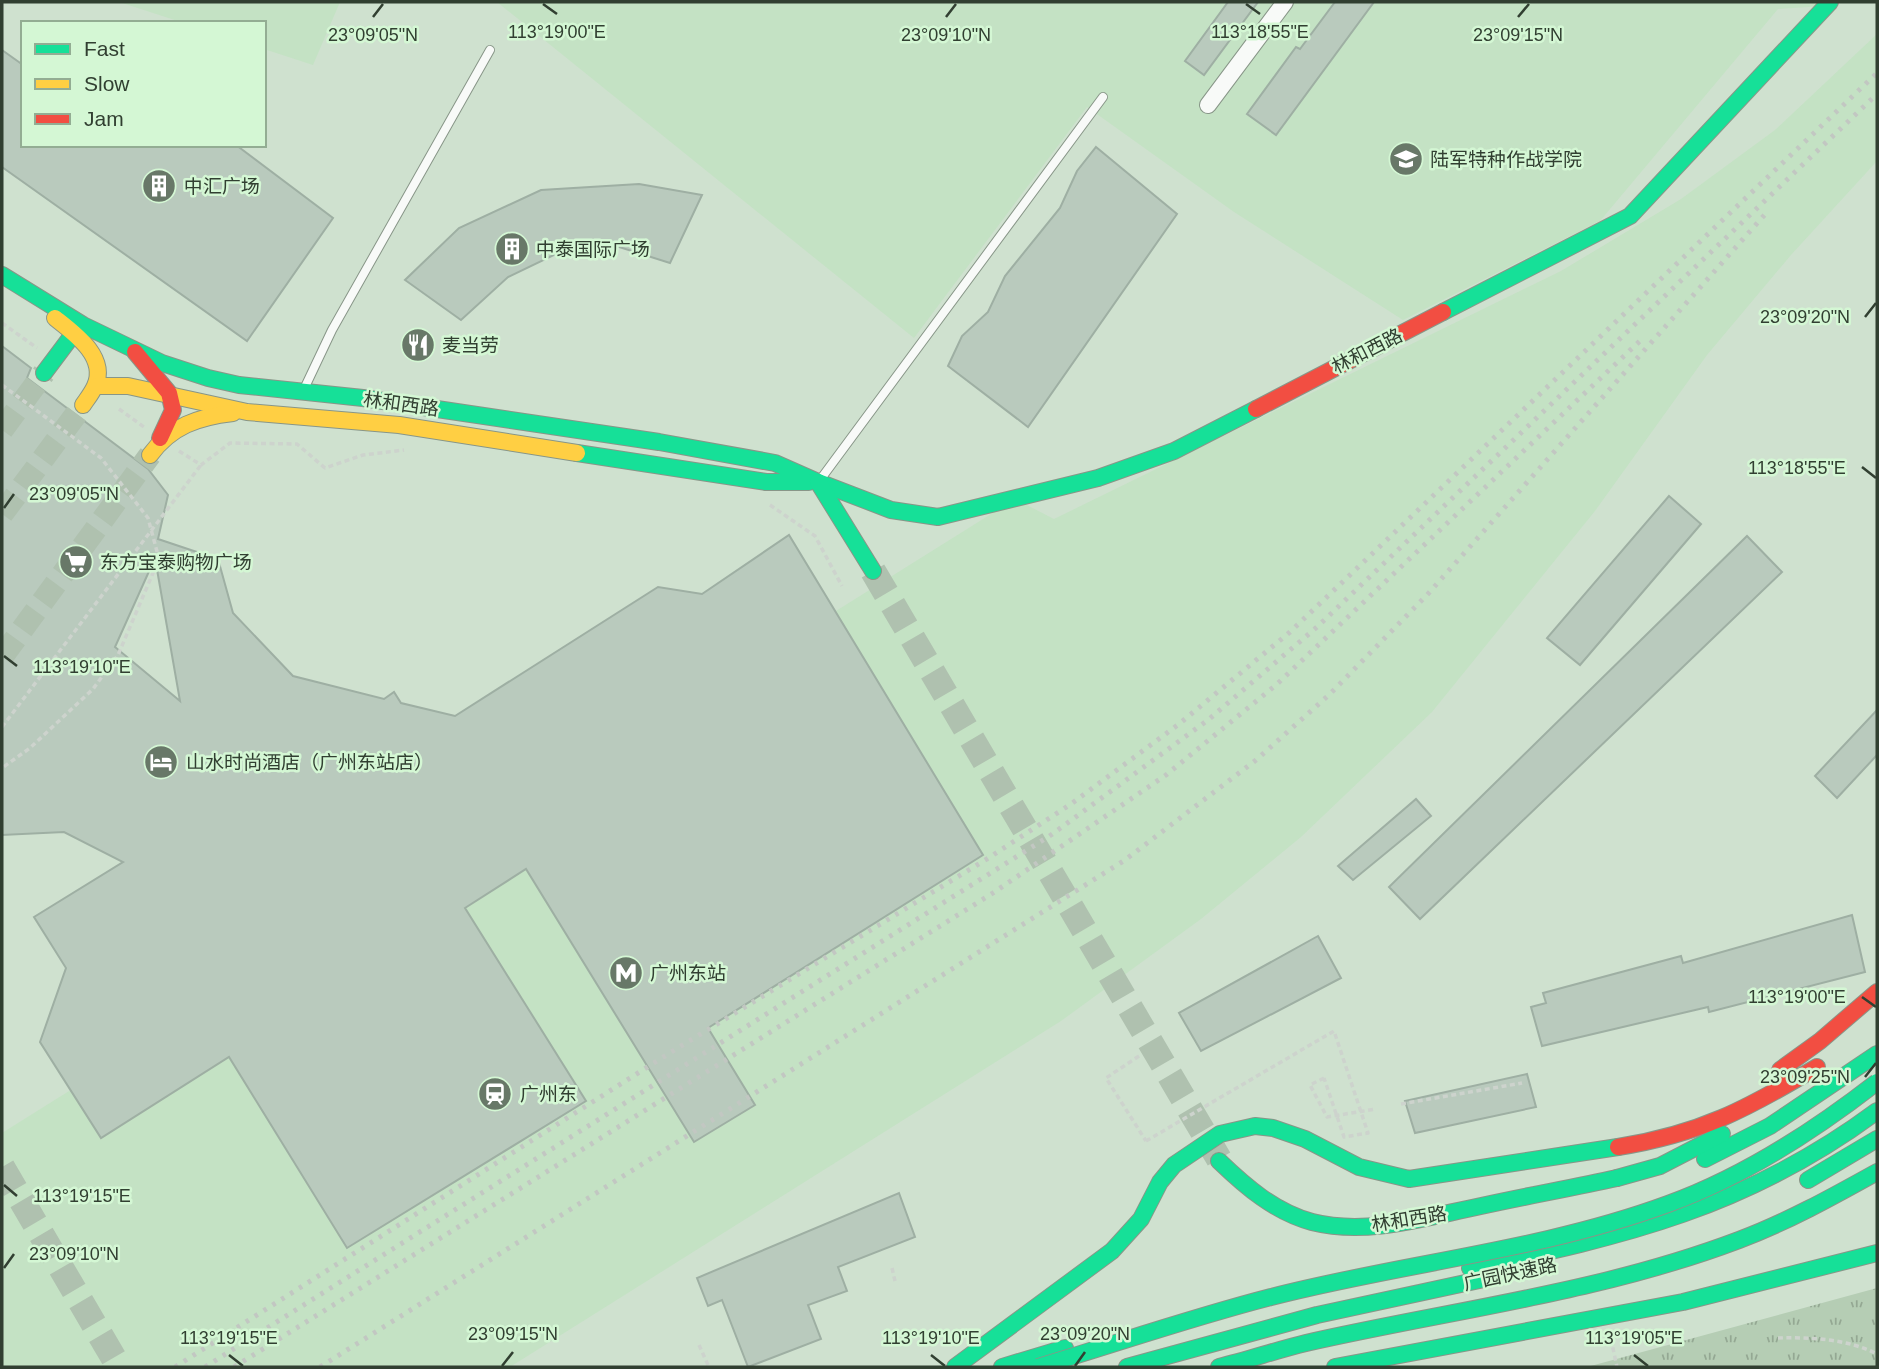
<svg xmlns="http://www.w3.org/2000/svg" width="1879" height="1369" font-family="Helvetica,'Noto Sans SC',sans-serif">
  <defs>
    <pattern id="grass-tufts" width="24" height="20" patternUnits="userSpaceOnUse" patternTransform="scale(1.75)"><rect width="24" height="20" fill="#b5cdb4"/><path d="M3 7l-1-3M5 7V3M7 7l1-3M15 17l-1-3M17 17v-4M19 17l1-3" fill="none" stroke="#94a893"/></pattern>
  </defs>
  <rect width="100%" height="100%" fill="#cfe1cf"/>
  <g fill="#c4e2c4">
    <path d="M119,2H340L313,65L264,49V23H184Z"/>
    <path d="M497,2H1827L1824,6L1778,9L1600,221L1403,320L1234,212L1087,107L914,338Z"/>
    <path d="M1877,34V161L1791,255L1707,355L1595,511L1432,712L1301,837L1201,919L1061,1021L510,1367H2V1133L1015,499L1054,519L1561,271L1681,199L1775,130Z"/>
  </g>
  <path fill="url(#grass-tufts)" d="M1877,1288V1367H1587Z"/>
  <g fill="#b9cabd" stroke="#9eafa3" stroke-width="2" fill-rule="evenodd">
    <path d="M1228,2H1258L1204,75L1185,61Z"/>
    <path d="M1335,2H1374L1276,135L1247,114L1296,47L1300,49Z"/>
    <path d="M2,50L23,65V145H236L333,218L247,341L2,167Z"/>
    <path d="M1096,147L1177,214L1028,427L948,366L962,336L988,312L1005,276L1060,208L1077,171Z"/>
    <path d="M639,184L702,195L670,263L616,246L558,253L508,277L461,320L405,280L459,228L541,190Z"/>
    <path d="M2,346L31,368L27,378L148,469L168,495L158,539L218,559L233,613L293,676L384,699L394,692L401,703L455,716L658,587L702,594L789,535L983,855L708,1028L755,1105L694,1142L526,869L465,908L586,1101L347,1248L229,1057L101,1138L40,1042L66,968L34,917L123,862L64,832L2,835ZM155,558L180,701L115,647Z"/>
    <path d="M1669,496L1701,524L1580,665L1547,638Z"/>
    <path d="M1747,536L1782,572L1420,919L1389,887Z"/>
    <path d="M1877,710V755L1837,798L1815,776Z"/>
    <path d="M1416,799L1431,816L1353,880L1338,866Z"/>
    <path d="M1852,915L1865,972L1709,1012L1708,1007L1542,1046L1531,1007L1546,1003L1543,993L1681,956L1683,963Z"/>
    <path d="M1318,936L1341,978L1201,1051L1179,1013Z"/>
    <path d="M1527,1074L1536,1107L1415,1133L1405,1101Z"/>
    <path d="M899,1193L915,1237L838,1267L847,1291L808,1305L821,1339L748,1367L722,1300L708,1306L697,1278Z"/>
  </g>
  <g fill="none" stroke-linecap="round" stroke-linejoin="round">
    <g stroke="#afc1af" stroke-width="23" stroke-dasharray="23 11" stroke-linecap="butt">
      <path d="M2,430L44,373"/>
      <path d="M2,514L83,405"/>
      <path d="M2,657L150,455"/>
    </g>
    <g stroke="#afc1af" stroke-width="26" stroke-dasharray="26 13" stroke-linecap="butt">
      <path d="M873,571L1219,1159"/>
      <path d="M2,1167L119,1367"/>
    </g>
    <g stroke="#889688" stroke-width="10">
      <g id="lane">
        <path d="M305,387L332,330L490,50"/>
        <path d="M820,480L1103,97"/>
      </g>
    </g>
    <g stroke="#889688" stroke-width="18">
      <path id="street" d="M1208,105L1285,2"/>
    </g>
    <g stroke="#889688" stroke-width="18">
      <g id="fast">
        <path d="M2,275L83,325L162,363L208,378L239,385L363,398L659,442L775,463L818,482"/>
        <path d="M1443,312L1630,216L1830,2"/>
        <path d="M44,373L74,333"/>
        <path d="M577,453L766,482H809"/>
        <path d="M818,482L891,510L938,517L1098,478L1174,451L1256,409"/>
        <path d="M818,482L873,571"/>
        <path d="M1705,1159L1770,1126L1877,1054"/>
        <path d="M1219,1161C1246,1187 1275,1212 1312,1222C1368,1236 1426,1217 1481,1206C1526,1196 1572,1188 1617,1178"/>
        <path d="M1617,1178L1660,1166L1722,1134"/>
        <path d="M1808,1180L1877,1139"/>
        <path d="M1470,1268C1624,1237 1748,1207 1877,1111"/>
        <path d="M955,1367L1112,1251L1141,1219L1160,1182L1174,1165L1220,1134L1255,1126L1273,1128L1305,1139L1359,1167L1409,1179L1618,1147"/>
        <path d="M1002,1367L1065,1348"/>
        <path d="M1127,1367L1317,1315L1498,1276"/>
        <path d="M1219,1367C1248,1360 1277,1350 1306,1343C1451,1310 1599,1293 1739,1240C1787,1222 1832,1197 1877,1172"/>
        <path d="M1335,1367L1683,1302L1877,1253"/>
      </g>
    </g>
    <g stroke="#889688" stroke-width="18">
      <g id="slow">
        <path d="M55,318C74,333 108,357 95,386C92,393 87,399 83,405"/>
        <path d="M97,386H128L247,412L399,425L577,453"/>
        <path d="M150,455C171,426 198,417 233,413"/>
      </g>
    </g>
    <g stroke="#889688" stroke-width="18">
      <g id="jam">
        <path d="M135,352L169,393L173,410L160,438"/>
        <path d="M1256,409L1443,312"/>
        <path d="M1780,1070L1820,1041L1877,992"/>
        <path d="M1618,1147C1700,1134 1747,1109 1817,1067"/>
      </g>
    </g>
    <g stroke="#cdd3cd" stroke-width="3.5" stroke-dasharray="5 3.5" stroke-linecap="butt">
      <path d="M2,323L37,348"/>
      <path d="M2,385L101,458L148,518L159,559L118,655L93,689L30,748L2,768"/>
      <path d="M119,409L144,427"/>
      <path d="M179,451L201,465L230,443L297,444L325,468L363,455L404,450"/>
      <path d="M770,505L815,536L842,586"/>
      <path d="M2,727L201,465"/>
      <path d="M1139,1056L1106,1078L1146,1141"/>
      <path d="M1324,1078L1310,1085L1327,1117L1376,1109"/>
      <path d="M1401,1104L1522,1083"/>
      <path d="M892,1268L895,1281"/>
      <path d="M1778,1338C1811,1337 1848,1339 1877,1354"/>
      <path d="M1611,1339L1617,1367"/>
      <path d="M699,1345L708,1365"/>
    </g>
    <use href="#lane" stroke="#f8faf8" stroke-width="8"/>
    <use href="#street" stroke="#f8faf8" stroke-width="16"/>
    <use href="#fast" stroke="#16e098" stroke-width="16"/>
    <use href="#slow" stroke="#ffcf43" stroke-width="16"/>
    <use href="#jam" stroke="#f24e42" stroke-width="16"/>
    <g stroke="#c2c7c2" stroke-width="5" stroke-dasharray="3.5 7" stroke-linecap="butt">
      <path d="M175,1367L668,1054L990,857L1071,804L1179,724L1290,632L1877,73"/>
      <path d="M205,1367L1051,835L1208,720L1317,627L1877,94"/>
      <path d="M234,1367L993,893L1166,775L1276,685L1642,339"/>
      <path d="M320,1367L1125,860L1256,760L1330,694L1427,595L1768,211"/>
    </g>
    <g stroke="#889688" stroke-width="18" stroke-linecap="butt">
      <path id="fast-bridge" d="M1038,1367C1115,1344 1193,1317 1271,1297C1402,1263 1540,1251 1668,1204C1743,1177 1814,1131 1877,1082"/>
    </g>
    <path stroke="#cdd3cd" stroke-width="3.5" stroke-dasharray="5 3.5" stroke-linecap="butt" d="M1146,1141L1334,1031L1368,1133L1344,1137L1324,1078"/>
    <use href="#fast-bridge" stroke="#16e098" stroke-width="16"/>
  </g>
  <path fill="none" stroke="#313f31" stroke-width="2.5" d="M543,4L557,14M1246,4L1260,14M373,17L383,4M946,17L956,4M1518,17L1529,4M1865,317L1876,303M1862,467L1876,478M4,508L14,494M4,656L17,666M1862,997L1876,1007M1865,1077L1876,1063M4,1185L17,1196M4,1268L14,1254M229,1355L243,1366M931,1355L945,1366M1634,1355L1648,1366M502,1366L513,1352M1075,1366L1085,1352"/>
  <defs>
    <g id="university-disc" transform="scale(1.75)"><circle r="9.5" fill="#687868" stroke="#d4f7d4"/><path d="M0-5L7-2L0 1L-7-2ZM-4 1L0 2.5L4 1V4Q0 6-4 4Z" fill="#fff"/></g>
    <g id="building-disc" transform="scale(1.75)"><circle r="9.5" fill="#687868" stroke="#d4f7d4"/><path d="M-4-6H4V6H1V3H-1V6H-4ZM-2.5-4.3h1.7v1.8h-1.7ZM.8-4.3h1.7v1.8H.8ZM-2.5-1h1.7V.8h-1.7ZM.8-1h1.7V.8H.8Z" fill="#fff"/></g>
    <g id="restaurant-disc" transform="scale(1.75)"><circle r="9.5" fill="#687868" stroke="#d4f7d4"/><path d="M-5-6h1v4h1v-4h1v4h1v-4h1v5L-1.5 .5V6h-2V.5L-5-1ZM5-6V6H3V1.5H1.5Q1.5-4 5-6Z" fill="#fff"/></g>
    <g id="supermarket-disc" transform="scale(1.75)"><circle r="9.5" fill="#687868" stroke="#d4f7d4"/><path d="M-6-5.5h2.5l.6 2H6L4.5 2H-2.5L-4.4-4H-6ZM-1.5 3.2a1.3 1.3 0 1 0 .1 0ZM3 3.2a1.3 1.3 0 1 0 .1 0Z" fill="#fff"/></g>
    <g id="hotel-disc" transform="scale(1.75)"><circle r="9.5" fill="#687868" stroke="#d4f7d4"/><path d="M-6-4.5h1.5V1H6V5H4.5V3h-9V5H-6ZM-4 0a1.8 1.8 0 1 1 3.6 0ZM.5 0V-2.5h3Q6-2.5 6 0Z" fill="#fff"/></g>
    <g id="metro-disc" transform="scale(1.75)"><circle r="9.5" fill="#687868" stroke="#d4f7d4"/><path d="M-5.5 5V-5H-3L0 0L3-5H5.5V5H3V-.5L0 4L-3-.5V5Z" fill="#fff"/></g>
    <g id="station-disc" transform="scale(1.75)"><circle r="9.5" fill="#687868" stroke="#d4f7d4"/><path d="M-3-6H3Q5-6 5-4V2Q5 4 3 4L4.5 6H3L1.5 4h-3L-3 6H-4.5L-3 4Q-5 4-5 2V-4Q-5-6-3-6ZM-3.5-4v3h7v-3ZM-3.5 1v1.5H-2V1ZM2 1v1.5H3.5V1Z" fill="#fff"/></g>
  </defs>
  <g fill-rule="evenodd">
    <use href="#university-disc" x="1406" y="159"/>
    <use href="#building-disc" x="159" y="186"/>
    <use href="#building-disc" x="512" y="249"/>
    <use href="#restaurant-disc" x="418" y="345"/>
    <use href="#supermarket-disc" x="76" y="562"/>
    <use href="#hotel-disc" x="161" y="762"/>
    <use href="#metro-disc" x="626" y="973"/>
    <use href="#station-disc" x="495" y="1094"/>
  </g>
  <g text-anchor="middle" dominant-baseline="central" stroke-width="5" stroke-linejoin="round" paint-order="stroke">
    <g font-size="19" fill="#313f31" stroke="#d4f7d4" text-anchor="start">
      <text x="1430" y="159">陆军特种作战学院</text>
      <text x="184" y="186">中汇广场</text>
      <text x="536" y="249">中泰国际广场</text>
      <text x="442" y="345">麦当劳</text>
      <text x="100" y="562">东方宝泰购物广场</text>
      <text x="186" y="762">山水时尚酒店（广州东站店）</text>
      <text x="650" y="973">广州东站</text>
      <text x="520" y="1094">广州东</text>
    </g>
    <g font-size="19" fill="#313f31" stroke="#d4f7d4">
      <text transform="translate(1367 351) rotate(-27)">林和西路</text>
      <text transform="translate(401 404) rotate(8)">林和西路</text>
      <text transform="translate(1409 1219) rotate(-9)">林和西路</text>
      <text transform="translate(1510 1274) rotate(-12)">广园快速路</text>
    </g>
  </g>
  <g font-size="18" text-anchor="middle" fill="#313f31" stroke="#d4f7d4" stroke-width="5" stroke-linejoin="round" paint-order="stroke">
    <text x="557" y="38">113°19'00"E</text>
    <text x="1260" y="38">113°18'55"E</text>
    <text x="373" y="41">23°09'05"N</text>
    <text x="946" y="41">23°09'10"N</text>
    <text x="1518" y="41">23°09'15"N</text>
    <text x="1805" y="323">23°09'20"N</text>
    <text x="1797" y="474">113°18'55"E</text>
    <text x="74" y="500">23°09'05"N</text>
    <text x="82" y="673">113°19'10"E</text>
    <text x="1797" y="1003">113°19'00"E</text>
    <text x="1805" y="1083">23°09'25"N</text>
    <text x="82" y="1202">113°19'15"E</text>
    <text x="74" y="1260">23°09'10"N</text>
    <text x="513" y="1340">23°09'15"N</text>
    <text x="1085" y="1340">23°09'20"N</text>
    <text x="229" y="1344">113°19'15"E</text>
    <text x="931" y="1344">113°19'10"E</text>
    <text x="1634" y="1344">113°19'05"E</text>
  </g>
  <rect width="1879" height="1369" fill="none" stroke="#313f31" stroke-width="7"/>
  <rect x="21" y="21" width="245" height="126" fill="#d4f7d4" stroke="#93ad93" stroke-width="2"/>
  <rect x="35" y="44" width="35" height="10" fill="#16e098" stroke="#93ad93" stroke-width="2"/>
  <text x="84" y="56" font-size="21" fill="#313f31">Fast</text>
  <rect x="35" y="79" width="35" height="10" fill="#ffcf43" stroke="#93ad93" stroke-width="2"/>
  <text x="84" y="91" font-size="21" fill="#313f31">Slow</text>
  <rect x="35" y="114" width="35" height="10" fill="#f24e42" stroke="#93ad93" stroke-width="2"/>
  <text x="84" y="126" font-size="21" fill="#313f31">Jam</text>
</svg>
